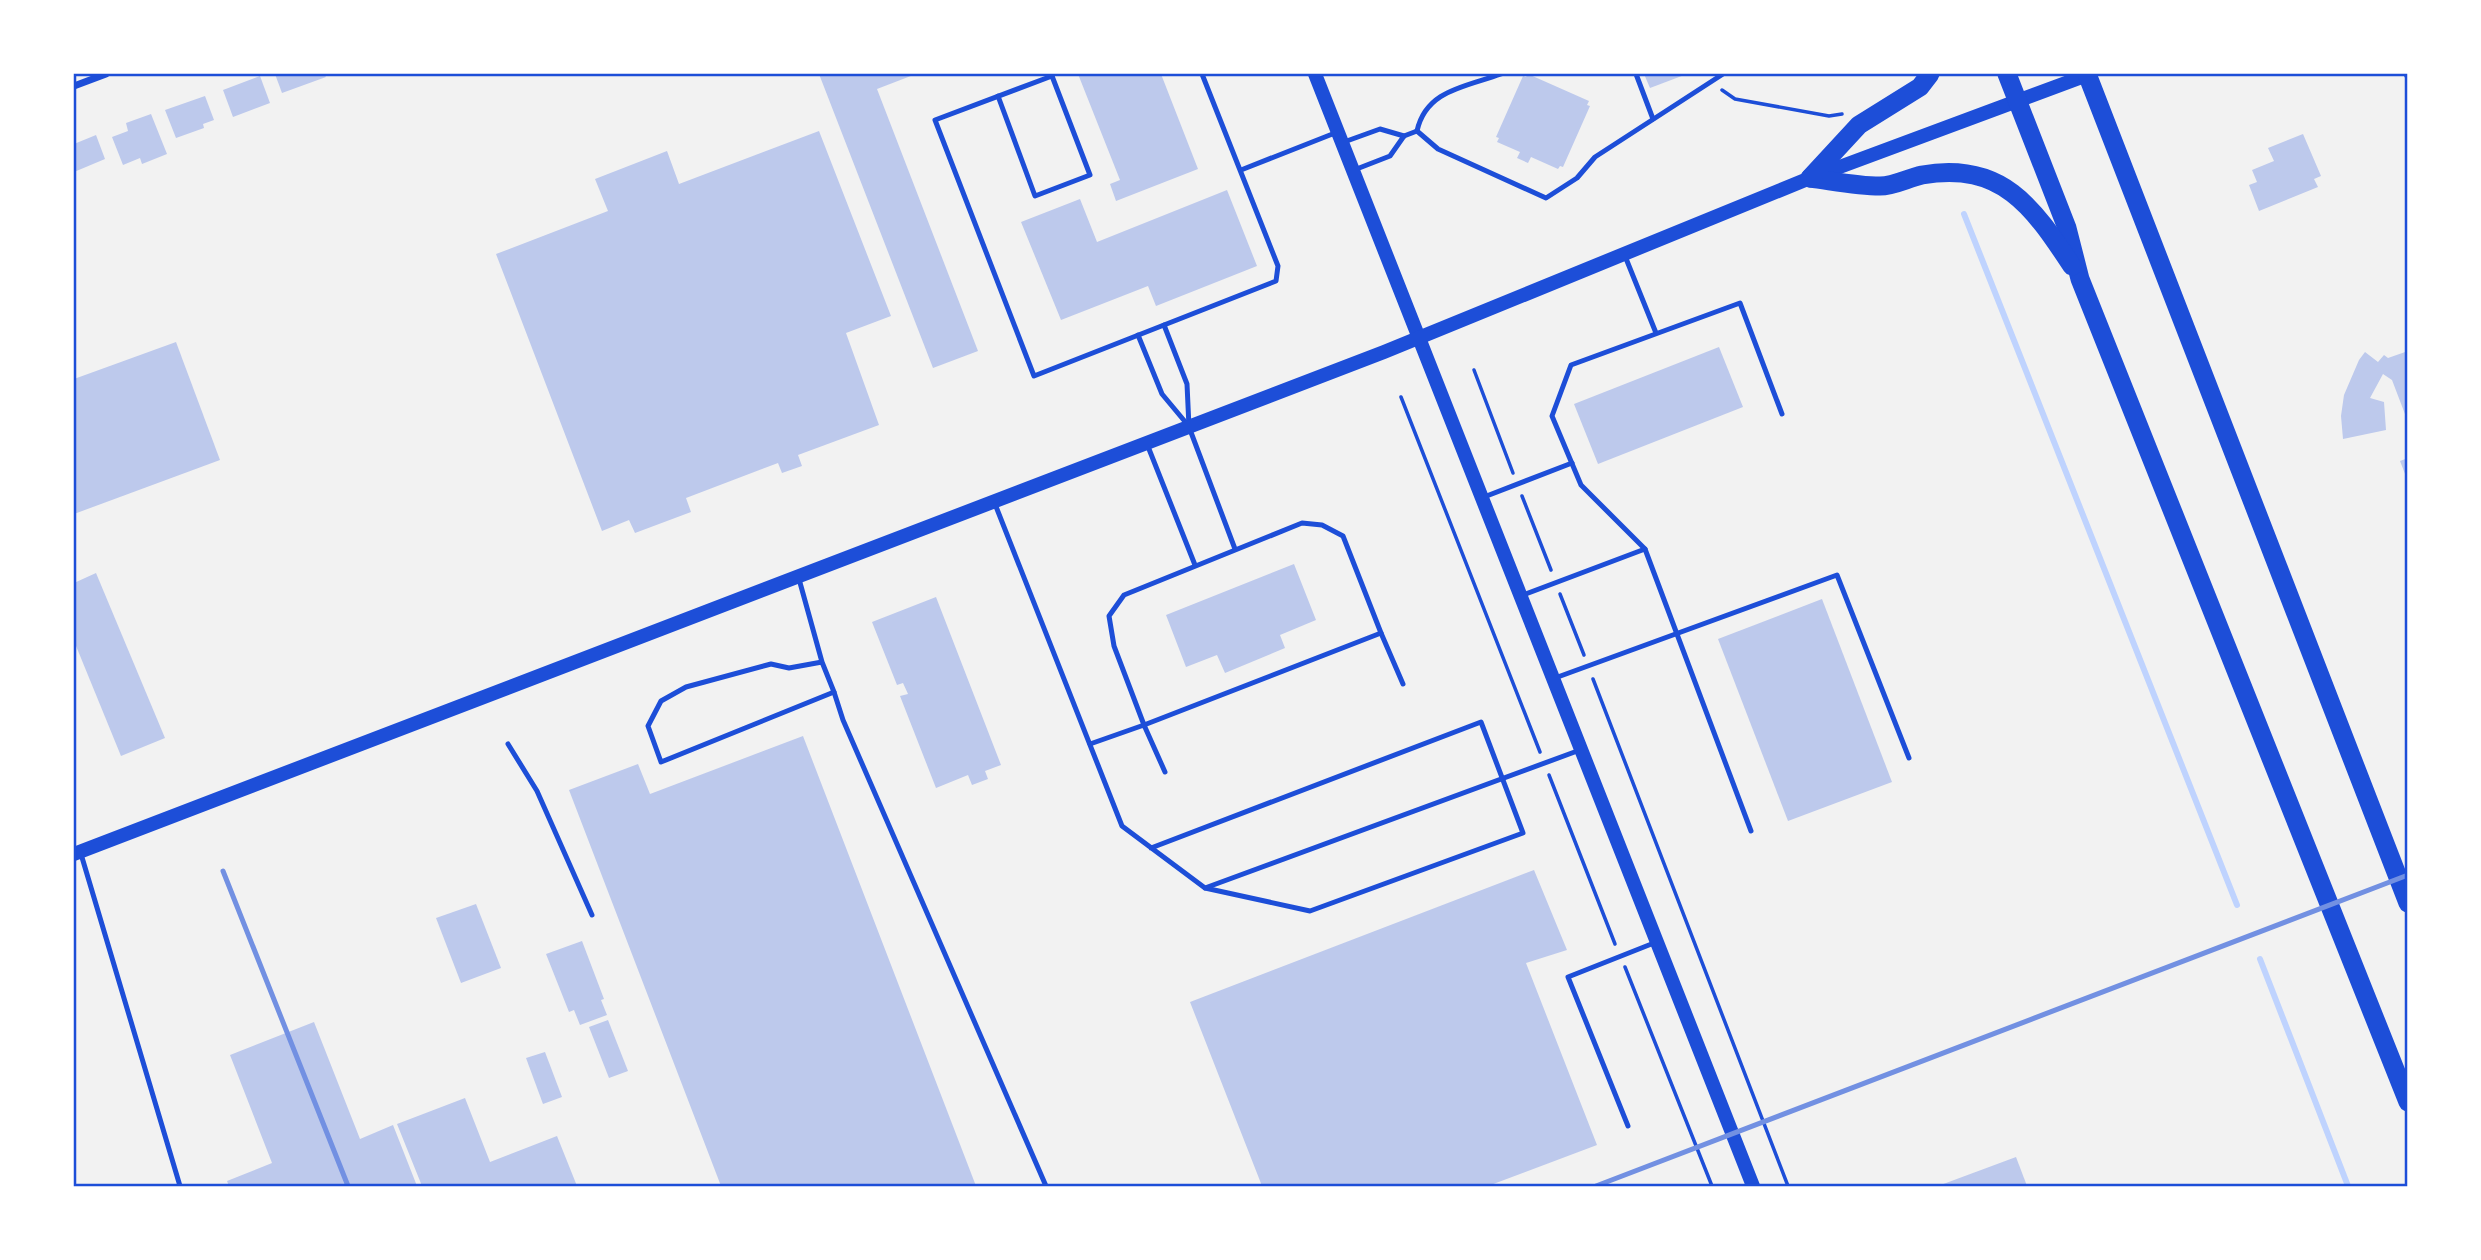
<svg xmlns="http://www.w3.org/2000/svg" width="2481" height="1260" font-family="Poppins,sans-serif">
  <rect width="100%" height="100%" fill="#f2f2f2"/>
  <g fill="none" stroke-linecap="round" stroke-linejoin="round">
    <g stroke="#bfd3fe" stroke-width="6">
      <path d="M1964,214L2237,905"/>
      <path d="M2260,959L2348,1186"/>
    </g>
  </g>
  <g fill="#bdc9ec">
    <path d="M275,74H324L326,77L282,93Z"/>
    <path d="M819,74H916L877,89L978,351L933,368Z"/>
    <path d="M1078,74H1161L1198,169L1116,201L1110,184L1120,180Z"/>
    <path d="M1528,74L1589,101L1587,105L1590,106L1563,167L1560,166L1558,169L1531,157L1528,163L1517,158L1520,152L1497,142L1499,138L1496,137L1523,76L1526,77Z"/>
    <path d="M1644,74H1687L1650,88Z"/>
    <path d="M260,76L270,103L233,117L223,90Z"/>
    <path d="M205,96L214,120L203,124L204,128L176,138L165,110Z"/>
    <path d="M151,114L167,154L142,164L140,158L123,165L112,137L128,131L126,123Z"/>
    <path d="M819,131L891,316L846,333L879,425L798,455L802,466L782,473L778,463L686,498L691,512L635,533L629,520L602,531L496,254L608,211L595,179L667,151L679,184Z"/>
    <path d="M2303,134L2321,176L2314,179L2318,187L2259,211L2249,185L2257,182L2252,170L2274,161L2268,148Z"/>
    <path d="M96,135L105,159L74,172V144Z"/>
    <path d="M1227,190L1257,266L1156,306L1148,286L1061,320L1021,222L1080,199L1097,242Z"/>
    <path d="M176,342L220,460L74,514V379Z"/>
    <path d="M1719,347L1743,407L1598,464L1574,404Z"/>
    <path d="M2408,351V422L2392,380L2383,374L2370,398L2384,402L2386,430L2343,439L2341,416L2344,395L2359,360L2365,352L2378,362L2384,355L2388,358Z"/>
    <path d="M2408,458V479H2407L2400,461Z"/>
    <path d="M1294,564L1316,620L1280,635L1285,648L1225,673L1217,655L1186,667L1166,615Z"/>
    <path d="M96,573L165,738L121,756L74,641V583Z"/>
    <path d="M936,597L1001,765L985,771L988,779L972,785L968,775L936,788L900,696L908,694L903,683L897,685L872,622Z"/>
    <path d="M1822,599L1892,782L1788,821L1718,639Z"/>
    <path d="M803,736L976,1186H721L569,790L638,764L650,794Z"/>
    <path d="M1534,870L1567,950L1526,963L1597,1145L1488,1186H1262L1190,1002Z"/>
    <path d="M476,904L501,968L461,983L436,918Z"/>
    <path d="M582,941L604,999L601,1000L607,1015L580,1025L574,1010L569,1012L546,954Z"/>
    <path d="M608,1020L628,1071L609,1078L589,1027Z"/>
    <path d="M314,1022L360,1139L393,1125L417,1186H229L227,1181L272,1163L230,1055Z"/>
    <path d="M545,1052L562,1097L543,1104L526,1058Z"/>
    <path d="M465,1098L490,1162L557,1136L577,1186H422L397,1124Z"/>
    <path d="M2016,1157L2027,1186H1938Z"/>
  </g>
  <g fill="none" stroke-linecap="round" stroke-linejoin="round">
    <g stroke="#1d4ed8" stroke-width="3.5">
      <path d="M1722,90L1735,99L1829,116L1842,114"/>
      <path d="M1474,370L1513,473"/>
      <path d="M1401,397L1540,752"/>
      <path d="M1522,496L1551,570"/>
      <path d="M1560,594L1584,655"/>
      <path d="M1593,679L1788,1186"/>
      <path d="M1549,775L1615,944"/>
      <path d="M1625,967L1712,1186"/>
    </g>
    <g stroke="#1d4ed8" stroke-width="5">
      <path d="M1051,74L1052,76L935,120L1034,376L1276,281L1278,266L1202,74"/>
      <path d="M1636,74L1653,119"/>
      <path d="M998,96L1035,196L1090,175L1052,76"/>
      <path d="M1417,131L1438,149L1546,198L1577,178L1595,157L1723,74"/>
      <path d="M1417,131C1426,90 1465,87 1501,74"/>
      <path d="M1344,142L1380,129L1404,136"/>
      <path d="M1241,170L1335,133"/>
      <path d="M1354,170L1390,156L1404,136L1417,131"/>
      <path d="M1625,256L1656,333"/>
      <path d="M1164,325L1187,384L1189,427L1235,549"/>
      <path d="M1138,335L1162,394L1187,424"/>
      <path d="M1147,444L1195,565"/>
      <path d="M1484,497L1572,463"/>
      <path d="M995,504L1122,826L1205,888L1310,911L1523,833L1481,722L1151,848"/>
      <path d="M1302,523L1322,525L1343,536L1381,633L1144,725L1114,646L1109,616L1124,595Z"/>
      <path d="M799,579L822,662L834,692L661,762L648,726L661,701L686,687L771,664L789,668L822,662"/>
      <path d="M1523,595L1645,549"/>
      <path d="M1381,633L1403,684"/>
      <path d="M1555,678L1837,575L1909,758"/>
      <path d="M834,692L843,720L1046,1186"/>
      <path d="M508,744L537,791L592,915"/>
      <path d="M1090,744L1144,725L1165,772"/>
      <path d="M1751,831L1645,549L1581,485L1552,416L1571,365L1740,303L1782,414"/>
      <path d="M81,854L180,1186"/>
      <path d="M1205,888L1580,750"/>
      <path d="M1628,1126L1568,977L1654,943"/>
    </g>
    <g stroke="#1d4ed8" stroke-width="7">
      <path d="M2407,74L2408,76"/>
      <path d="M74,86L106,74"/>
    </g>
    <g stroke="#1d4ed8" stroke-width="14">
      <path d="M1315,74L1753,1186"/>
      <path d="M74,854L1384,352L1810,178L2090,74"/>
    </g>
    <g stroke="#1d4ed8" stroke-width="19">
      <path d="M2007,74L2067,228L2080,279L2408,1102"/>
      <path d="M2087,74L2408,903"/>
      <path d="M1810,178C1833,181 1857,186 1880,186C1894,186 1908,178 1922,175C2002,161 2033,207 2072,266"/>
      <path d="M1810,178L1859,125L1920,87L1930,74"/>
    </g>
    <g stroke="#7290e2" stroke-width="5">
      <path d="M223,871L348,1186"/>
      <path d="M1596,1186L2408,875"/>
    </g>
  </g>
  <rect width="2481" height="1260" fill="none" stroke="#ffffff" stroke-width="150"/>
  <rect x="75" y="75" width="2331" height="1110" fill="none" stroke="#1d4ed8" stroke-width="2.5"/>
</svg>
